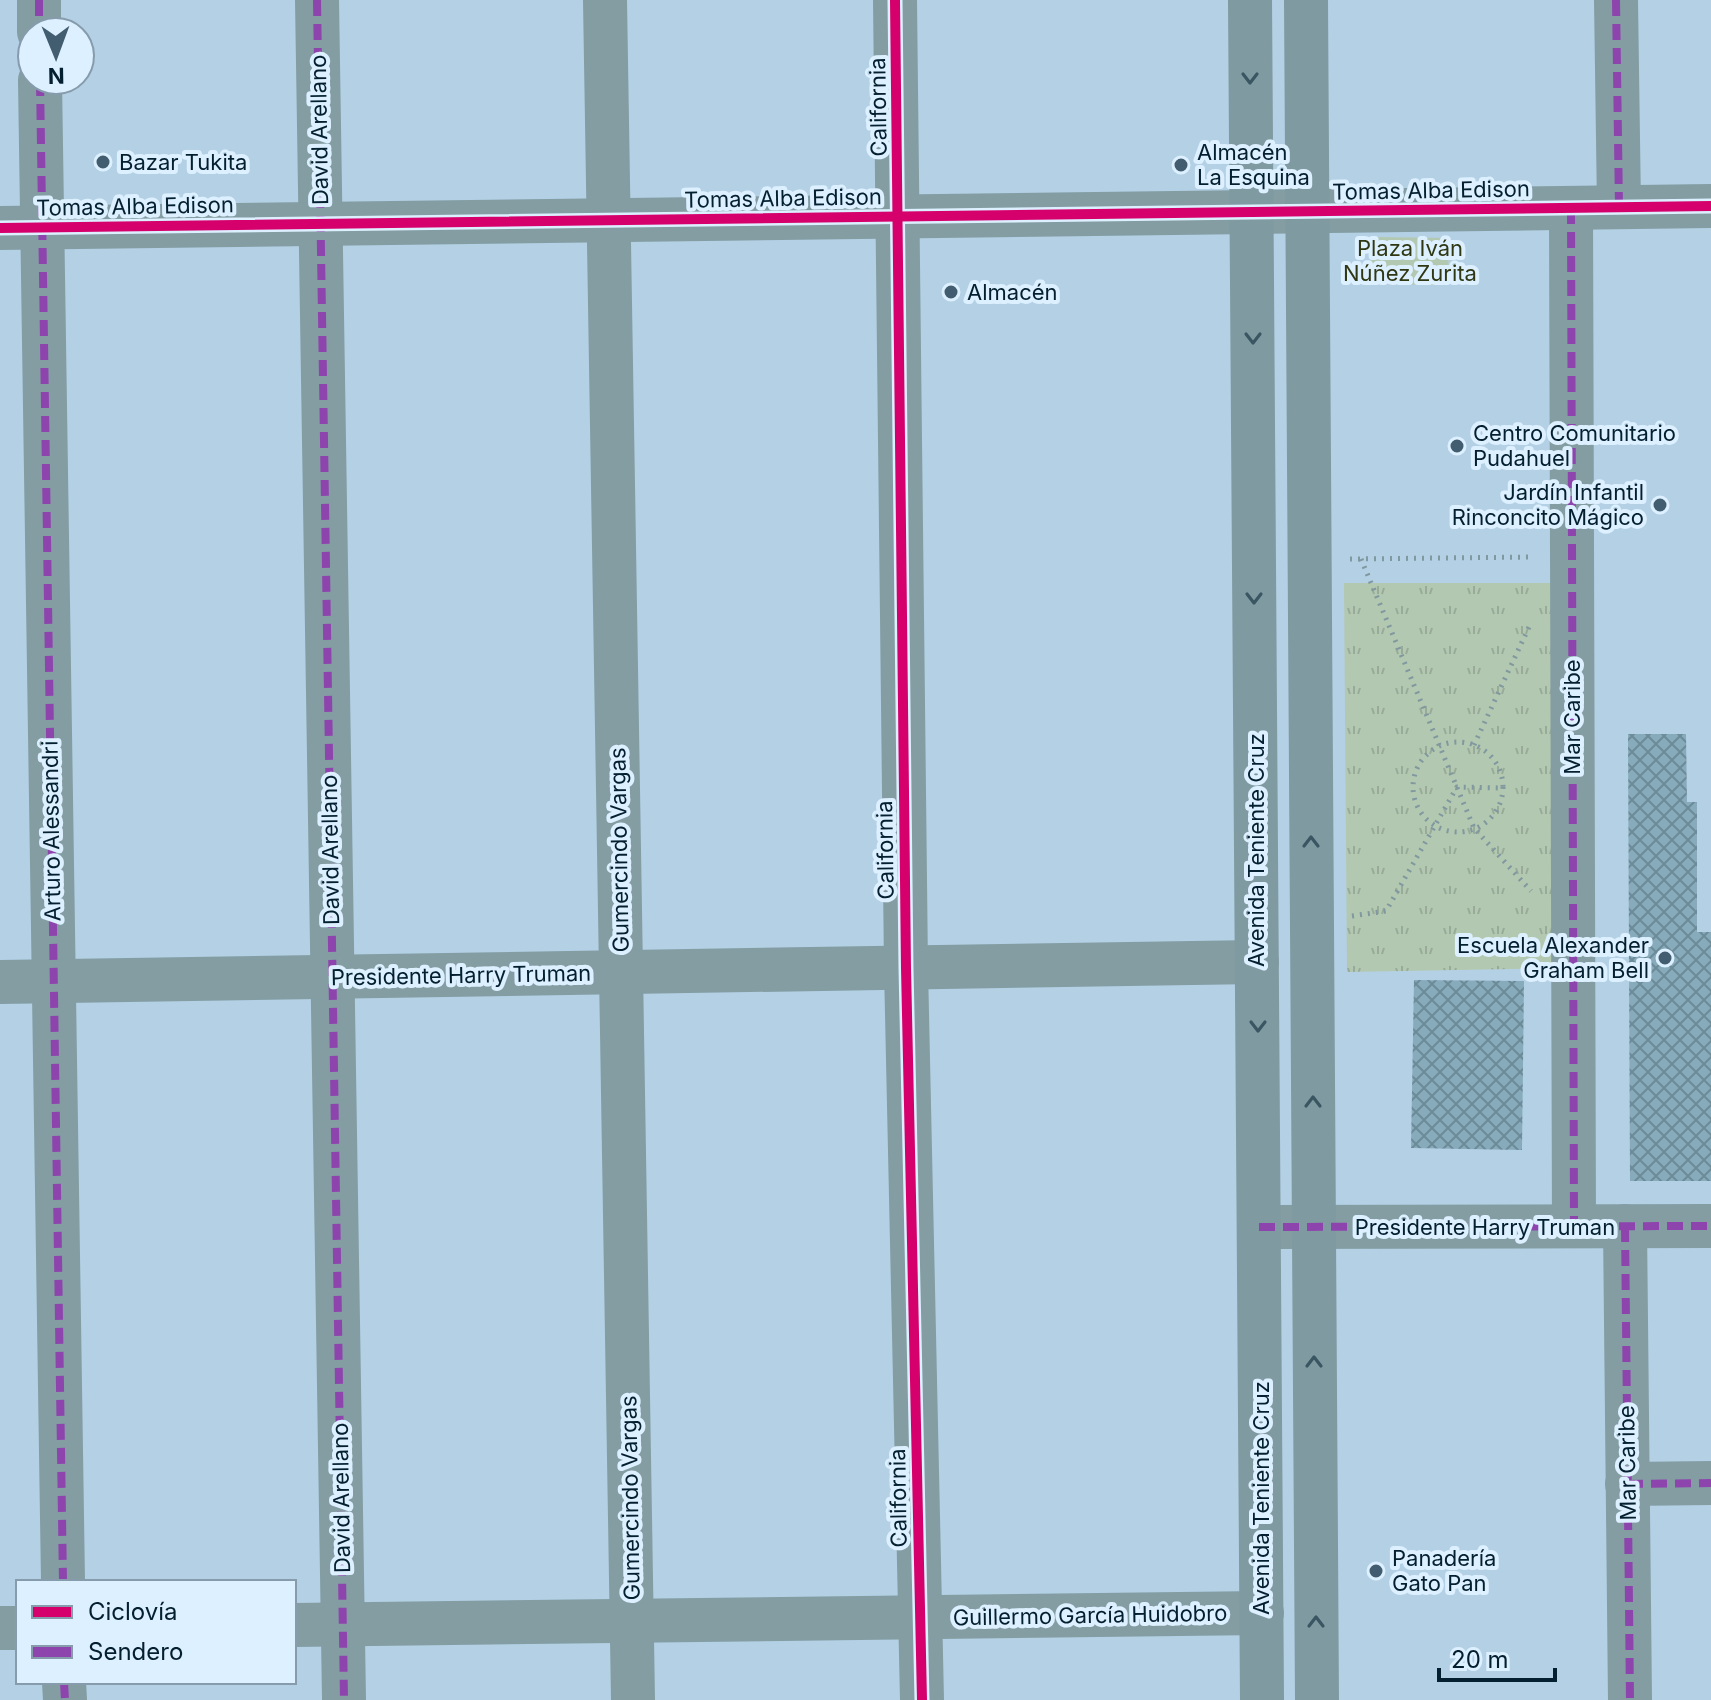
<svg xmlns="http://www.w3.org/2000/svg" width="1711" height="1700" font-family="Inter,sans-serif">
  <defs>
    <pattern id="grass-tufts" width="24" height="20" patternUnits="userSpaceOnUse" patternTransform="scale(2)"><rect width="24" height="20" fill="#b3c8b0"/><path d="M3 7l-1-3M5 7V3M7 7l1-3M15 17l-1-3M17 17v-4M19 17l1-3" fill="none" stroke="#98ab98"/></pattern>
    <pattern id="building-cross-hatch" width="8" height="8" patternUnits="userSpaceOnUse" patternTransform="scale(2)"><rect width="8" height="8" fill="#87abbb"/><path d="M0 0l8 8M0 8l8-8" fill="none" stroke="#6c8b98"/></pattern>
  </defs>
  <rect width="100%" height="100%" fill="#b4d0e5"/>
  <g fill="url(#grass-tufts)">
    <path d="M1372,237L1449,238L1448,285L1371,284Z"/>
    <path d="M1344,583H1569L1570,968L1347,972Z"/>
  </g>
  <g fill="url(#building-cross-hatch)">
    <path d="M1628,734H1686L1687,802H1697V932H1711V1181H1630Z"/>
    <path d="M1414,980L1524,981L1522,1150L1411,1148Z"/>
  </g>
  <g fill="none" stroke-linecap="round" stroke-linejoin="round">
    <g stroke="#80989f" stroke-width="5" stroke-dasharray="2 6" stroke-linecap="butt">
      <path d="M1350,559L1532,557"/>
      <path d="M1361,559L1474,828L1531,891"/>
      <circle cx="1458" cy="787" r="45"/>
      <path d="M1474,745L1529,627"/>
      <path d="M1352,916L1386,911L1457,787L1503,788"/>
    </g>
    <g stroke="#839da3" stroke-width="44">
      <path d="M39,0V32"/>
      <path d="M317,0L344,1700"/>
      <path d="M605,0L633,1700"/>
      <path d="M895,0L906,968L922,1700"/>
      <path d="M1616,0L1619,207"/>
      <path d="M40,80L63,1582"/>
      <path d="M1571,208L1574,1226"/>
      <path d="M0,228L1711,206"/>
      <path d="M0,982L1257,962"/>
      <path d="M1625,1226L1630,1700"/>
      <path d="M1259,1227L1711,1226"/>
      <path d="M1627,1484L1711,1483"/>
      <path d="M294,1625L1262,1613"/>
      <path d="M0,1628H18"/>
      <path d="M64,1682L65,1700"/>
    </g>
    <g stroke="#809aa1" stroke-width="44">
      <path d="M1250,0L1262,1700"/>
      <path d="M1306,0L1317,1700"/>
    </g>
    <g stroke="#8e44ad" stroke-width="8" stroke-dasharray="16 8" stroke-linecap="butt">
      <path d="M39,0V32"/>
      <path d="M317,0L344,1700"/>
      <path d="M1616,0L1619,207"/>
      <path d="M40,80L63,1582"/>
      <path d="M1571,208L1574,1226"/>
      <path d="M1625,1226L1630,1700"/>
      <path d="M1259,1227L1711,1226"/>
      <path d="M1627,1484L1711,1483"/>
      <path d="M64,1682L65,1700"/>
    </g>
    <g stroke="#ddf0ff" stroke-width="15">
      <g id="cycleway">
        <path d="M895,0L906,968L922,1700"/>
        <path d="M0,228L1711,206"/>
      </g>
    </g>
    <use href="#cycleway" stroke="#d6006c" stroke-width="10"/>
  </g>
  <defs><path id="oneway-chevron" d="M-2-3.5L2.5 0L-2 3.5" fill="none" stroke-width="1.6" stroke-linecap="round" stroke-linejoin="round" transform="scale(2)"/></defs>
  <g stroke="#3b5663">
    <use href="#oneway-chevron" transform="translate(1250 78) rotate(90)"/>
    <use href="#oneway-chevron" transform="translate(1253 338) rotate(90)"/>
    <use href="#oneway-chevron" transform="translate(1254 598) rotate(90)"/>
    <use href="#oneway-chevron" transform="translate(1311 842) rotate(-90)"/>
    <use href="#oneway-chevron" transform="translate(1258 1026) rotate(90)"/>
    <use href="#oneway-chevron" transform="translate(1313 1102) rotate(-90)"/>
    <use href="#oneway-chevron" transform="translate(1314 1362) rotate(-90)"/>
    <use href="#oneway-chevron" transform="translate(1316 1622) rotate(-90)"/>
  </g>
  <g fill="#415d6f" stroke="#ddf0ff" stroke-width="3">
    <circle cx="103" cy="162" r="8"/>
    <circle cx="1181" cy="165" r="8"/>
    <circle cx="951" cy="292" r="8"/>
    <circle cx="1457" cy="446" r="8"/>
    <circle cx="1660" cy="505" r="8"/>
    <circle cx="1665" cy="958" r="8"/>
    <circle cx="1376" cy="1571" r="8"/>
  </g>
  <g text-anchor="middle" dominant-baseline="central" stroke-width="8" stroke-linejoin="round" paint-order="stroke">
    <g font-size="22" fill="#031f30" stroke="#ddf0ff">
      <text transform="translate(878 107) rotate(-91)">California</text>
      <text transform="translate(319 130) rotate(-91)">David Arellano</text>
      <text transform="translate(1431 190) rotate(-1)">Tomas Alba Edison</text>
      <text transform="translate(783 198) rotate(-1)">Tomas Alba Edison</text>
      <text transform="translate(135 206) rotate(-1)">Tomas Alba Edison</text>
      <text transform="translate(1572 717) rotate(-90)">Mar Caribe</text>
      <text transform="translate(51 831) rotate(-91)">Arturo Alessandri</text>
      <text transform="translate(330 850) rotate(-91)">David Arellano</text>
      <text transform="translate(619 850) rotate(-91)">Gumercindo Vargas</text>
      <text transform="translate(885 850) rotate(-91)">California</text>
      <text transform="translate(1256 850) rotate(-90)">Avenida Teniente Cruz</text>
      <text transform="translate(461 975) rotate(-1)">Presidente Harry Truman</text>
      <text x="1485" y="1227">Presidente Harry Truman</text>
      <text transform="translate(1627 1463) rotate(-91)">Mar Caribe</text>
      <text transform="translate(341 1498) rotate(-91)">David Arellano</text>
      <text transform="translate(630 1498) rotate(-91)">Gumercindo Vargas</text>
      <text transform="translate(898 1498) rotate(-91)">California</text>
      <text transform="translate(1261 1498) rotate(-90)">Avenida Teniente Cruz</text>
      <text transform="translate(1090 1615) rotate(-1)">Guillermo García Huidobro</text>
    </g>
    <g font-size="22" fill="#031f30" stroke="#ddf0ff" text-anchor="start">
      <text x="1197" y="152">Almacén<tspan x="1197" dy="25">La Esquina</tspan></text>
      <text x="119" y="162">Bazar Tukita</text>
      <text x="967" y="292">Almacén</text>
      <text x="1473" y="433">Centro Comunitario<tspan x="1473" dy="25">Pudahuel</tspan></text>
      <text x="1644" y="492" text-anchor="end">Jardín Infantil<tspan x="1644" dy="25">Rinconcito Mágico</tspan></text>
      <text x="1649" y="945" text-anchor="end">Escuela Alexander<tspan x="1649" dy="25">Graham Bell</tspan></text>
      <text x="1392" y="1558">Panadería<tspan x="1392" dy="25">Gato Pan</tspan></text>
    </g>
    <g font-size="22" fill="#2f3713" stroke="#ddf0ff">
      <text x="1410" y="248">Plaza Iván<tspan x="1410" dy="25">Núñez Zurita</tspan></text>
    </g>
  </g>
  <rect x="16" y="1580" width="280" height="104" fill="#ddf0ff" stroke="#869cac" stroke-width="2"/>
  <rect x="32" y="1606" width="40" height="12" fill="#d6006c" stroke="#869cac" stroke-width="2"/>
  <text x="88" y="1620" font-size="24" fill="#031f30">Ciclovía</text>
  <rect x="32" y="1646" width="40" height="12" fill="#8e44ad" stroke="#869cac" stroke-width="2"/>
  <text x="88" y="1660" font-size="24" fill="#031f30">Sendero</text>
  <g transform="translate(56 56) rotate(179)"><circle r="38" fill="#ddf0ff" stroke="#869cac" stroke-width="2"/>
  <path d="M0-6L14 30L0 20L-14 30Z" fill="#415d6f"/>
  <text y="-12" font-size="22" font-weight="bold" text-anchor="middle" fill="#031f30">N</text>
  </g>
  <path d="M1439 1668v12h116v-12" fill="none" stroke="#031f30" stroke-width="4"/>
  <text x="1451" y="1668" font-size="24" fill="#031f30" stroke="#ddf0ff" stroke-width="6" paint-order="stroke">20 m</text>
</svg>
